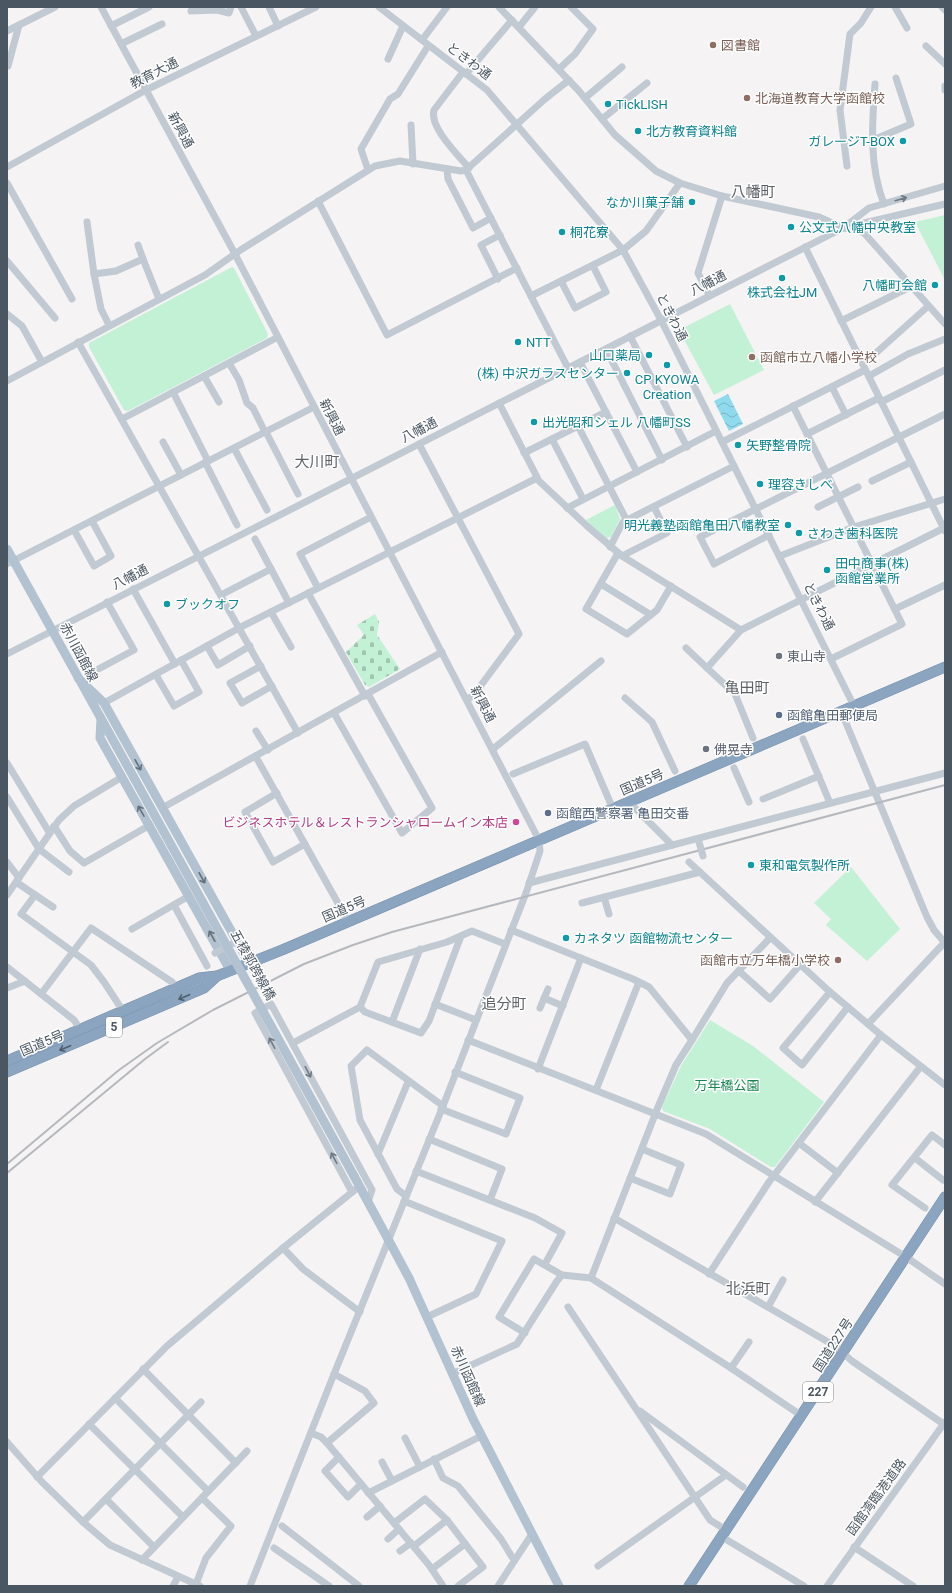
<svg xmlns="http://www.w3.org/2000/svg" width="952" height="1593" font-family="Roboto,'Noto Sans JP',sans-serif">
  <defs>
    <pattern id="cemetery-stones" width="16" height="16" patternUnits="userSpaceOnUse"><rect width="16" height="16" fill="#c3f1d5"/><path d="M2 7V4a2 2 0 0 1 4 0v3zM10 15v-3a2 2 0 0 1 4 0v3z" fill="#a0c6b0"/></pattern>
    <pattern id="water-waves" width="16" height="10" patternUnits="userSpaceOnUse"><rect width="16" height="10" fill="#90daee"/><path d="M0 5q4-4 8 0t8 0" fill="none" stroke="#78b4c4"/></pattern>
  </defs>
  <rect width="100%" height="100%" fill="#f5f3f3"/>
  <path fill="url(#cemetery-stones)" d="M375,614L379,622L377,635L400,669L369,687L365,685L346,652L364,635L357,625Z"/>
  <g fill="#c3f1d5">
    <path d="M945,215V280L915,222Z"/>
    <path d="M232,267L234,268L268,334L267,338L128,411L124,410L89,347V343Z"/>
    <path d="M730,304L764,370L714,395L681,334L685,327Z"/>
    <path d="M615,505L620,519L611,537L606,538L586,520Z"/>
    <path d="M851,867L900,929L867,961L826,925L831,919L814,903Z"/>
    <path d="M710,1020L753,1046L824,1102L775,1167H771L710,1129L663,1111L662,1107L681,1066Z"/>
  </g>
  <path fill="url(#water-waves)" d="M728,394L743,424L729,431L714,401Z"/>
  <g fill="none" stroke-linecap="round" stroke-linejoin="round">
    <g stroke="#7690ad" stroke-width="11">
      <g id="highway">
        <path d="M7,1061L199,978L217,976L282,950L945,667"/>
        <path d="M7,1072L204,988L217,976"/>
        <path d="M689,1586L945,1197"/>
      </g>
    </g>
    <g stroke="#c1cad2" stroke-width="7">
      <path d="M101,7L235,254L539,840L540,851L526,893L443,1106L334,1374L250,1586"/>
      <path d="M241,7L256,36"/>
      <path d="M269,7L278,26"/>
      <path d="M379,7L487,90L623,250L661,320L854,706"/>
      <path d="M499,7L579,91L615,135L656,171L680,183L722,196L819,217L843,228L860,230L865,234L945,324"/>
      <path d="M895,7L907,28"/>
      <path d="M942,7L945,10"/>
      <path d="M191,11L217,10L229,13L231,7"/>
      <path d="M111,26L149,7"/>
      <path d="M519,27L535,7"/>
      <path d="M7,31L55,7"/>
      <path d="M422,40L447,7"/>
      <path d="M121,44L162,24"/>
      <path d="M926,46L945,64"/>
      <path d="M388,59L403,26"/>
      <path d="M8,66L19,25"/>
      <path d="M559,69L575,54L593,29L571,7"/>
      <path d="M463,72L434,110C429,127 458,155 469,168"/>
      <path d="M466,74L512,20"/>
      <path d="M875,84C872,124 869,166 884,204"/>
      <path d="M945,86V90"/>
      <path d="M585,98L622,67"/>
      <path d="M602,119L647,83"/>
      <path d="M411,125L413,164"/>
      <path d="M873,140L911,124L896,78"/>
      <path d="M847,166L840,110L850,34L861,23L871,7"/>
      <path d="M7,167L146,90L316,7"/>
      <path d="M447,169L448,179L473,228L491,218"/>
      <path d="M368,170L361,149L390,99L398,94L428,46"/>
      <path d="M466,170L568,368"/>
      <path d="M7,183L72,299"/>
      <path d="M318,201L387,335L517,268"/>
      <path d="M87,222L94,274"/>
      <path d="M843,228L869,208L945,186"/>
      <path d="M138,245L143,259"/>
      <path d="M805,247L945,531"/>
      <path d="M7,261L55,318"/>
      <path d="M498,279L481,245L500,235"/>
      <path d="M561,281L575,308L606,292L593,266"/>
      <path d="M709,295L698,273L722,196"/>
      <path d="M531,296L623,250L646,231L680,183"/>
      <path d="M7,314L22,326L42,362"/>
      <path d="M841,321L912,286"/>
      <path d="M109,325L101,309L94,274L116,271L143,259L159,299"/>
      <path d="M630,336L687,447"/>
      <path d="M78,342L298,733"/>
      <path d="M606,349L662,460"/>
      <path d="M861,361L877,352L925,309"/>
      <path d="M580,362L637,472"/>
      <path d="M229,363L239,380L247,403L253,408L265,432"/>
      <path d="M204,376L219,402"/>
      <path d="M869,376L908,354L945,339"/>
      <path d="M7,381L205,275L242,249L375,166L400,161L461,171L466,170L545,99L569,80"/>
      <path d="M832,387L846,415"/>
      <path d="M173,392L208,461"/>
      <path d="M881,402L945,370"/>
      <path d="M499,403L539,481L587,526L622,556L741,630"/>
      <path d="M793,406L902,624L831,659"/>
      <path d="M122,419L278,337"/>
      <path d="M578,426L627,521"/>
      <path d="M266,432L298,494"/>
      <path d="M807,434L879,398"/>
      <path d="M552,439L583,499"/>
      <path d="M163,442L181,475"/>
      <path d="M722,442L865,370"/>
      <path d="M419,444L519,634L473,696L467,699"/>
      <path d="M234,448L267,510"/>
      <path d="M524,453L606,412"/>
      <path d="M205,462L237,525"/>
      <path d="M872,481L911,462"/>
      <path d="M818,507L858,487"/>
      <path d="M567,508L716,431"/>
      <path d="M74,530L94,566L111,556L92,521"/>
      <path d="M769,535L714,564L700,537L945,414"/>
      <path d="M255,539L271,569"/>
      <path d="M610,547L623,522L734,466"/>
      <path d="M618,553L586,609L627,634L657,610L671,586"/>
      <path d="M622,556L667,533L654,507"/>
      <path d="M780,556L854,527L945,499"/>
      <path d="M7,564L314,407"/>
      <path d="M601,584L651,615"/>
      <path d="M318,588L300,554L371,517"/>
      <path d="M133,589L175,664"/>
      <path d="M308,593L365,696"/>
      <path d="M221,595L271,569L289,603"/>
      <path d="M895,609L945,585"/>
      <path d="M271,612L291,647"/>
      <path d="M207,646L218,665L250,646"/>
      <path d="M686,648L707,668"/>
      <path d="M7,654L843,228L945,204"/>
      <path d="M261,666L230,683L242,703L272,686"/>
      <path d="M91,673L134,650L107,602"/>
      <path d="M156,675L174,706L199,692L181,660"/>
      <path d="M625,698L652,722L675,771"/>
      <path d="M104,703L239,628L537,478"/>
      <path d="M841,711L927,917L934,930L945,943"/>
      <path d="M334,713L402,833L432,808L368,694"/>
      <path d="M256,731L268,750"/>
      <path d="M753,738L735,694L707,668L741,630L944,528"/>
      <path d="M803,739L830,803"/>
      <path d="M493,749L601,661"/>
      <path d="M256,757L348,921"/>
      <path d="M7,763L49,832"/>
      <path d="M734,768L749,802"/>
      <path d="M513,774L585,744L613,809"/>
      <path d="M277,793L245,812L273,862L305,844"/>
      <path d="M7,797L39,849L69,872"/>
      <path d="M763,799L819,776"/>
      <path d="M629,802L672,845"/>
      <path d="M162,808L442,652"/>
      <path d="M54,826L70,851L84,863L150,825"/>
      <path d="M7,862L19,878"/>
      <path d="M689,862L830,992L881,1035L945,1085"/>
      <path d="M16,882L53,907"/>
      <path d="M529,883L945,773"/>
      <path d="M7,895L59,820L74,806L122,777"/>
      <path d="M35,895L21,914L91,965L104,982L123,1011"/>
      <path d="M604,897L609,914"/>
      <path d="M582,903L700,872"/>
      <path d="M174,905L207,966"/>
      <path d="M132,929L189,896"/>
      <path d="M511,930L633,979L649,987L692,1040L676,1065L658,1107L591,1278"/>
      <path d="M7,967L74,1020L80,1029"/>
      <path d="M739,971L770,999L800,965"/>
      <path d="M7,988L25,981"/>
      <path d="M830,992L783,1048L802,1065L848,1007"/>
      <path d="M41,994L91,928L172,982"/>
      <path d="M544,998L563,1006"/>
      <path d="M435,1004L476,1020"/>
      <path d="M360,1007L365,1012L421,1033L429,1021L461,936"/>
      <path d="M540,1008L548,989"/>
      <path d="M392,1022L420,949"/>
      <path d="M868,1024L944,943"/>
      <path d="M468,1040L706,1134L906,1257L945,1284"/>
      <path d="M692,1040L727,983L770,938"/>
      <path d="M293,1043L360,1007L378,962L447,942L472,931L505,944"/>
      <path d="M538,1069L581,958"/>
      <path d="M596,1090L639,982"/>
      <path d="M441,1109L506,1134L520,1098L455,1072"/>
      <path d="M429,1139L502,1169L490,1200"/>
      <path d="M799,1143L838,1173"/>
      <path d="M378,1154L408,1082"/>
      <path d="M915,1158L943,1180"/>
      <path d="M416,1171L535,1218L562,1233L545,1264"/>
      <path d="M630,1178L670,1194L681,1165L642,1149"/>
      <path d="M352,1192L255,1013L271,1004L372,1190L368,1202"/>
      <path d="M406,1196L397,1189L360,1120L351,1066L367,1050L443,1106"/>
      <path d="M404,1201L502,1241L476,1294L427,1317"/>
      <path d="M815,1202L918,1070"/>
      <path d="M925,1208L892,1185L932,1135L945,1145"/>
      <path d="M614,1218L835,1346L852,1361L945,1425"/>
      <path d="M283,1248L303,1269L360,1312"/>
      <path d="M709,1274L769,1182L881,1035"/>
      <path d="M562,1275L591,1278L731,1368L802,1416"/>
      <path d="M568,1307L710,1520L726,1530"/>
      <path d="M768,1307L783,1280"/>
      <path d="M731,1368L749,1342"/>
      <path d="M143,1369L236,1463"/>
      <path d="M452,1374L517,1344L557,1281L562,1275L534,1259L499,1317L525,1333"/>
      <path d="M115,1398L208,1491"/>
      <path d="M640,1411L743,1487"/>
      <path d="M89,1424L183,1517"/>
      <path d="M311,1433L321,1437L327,1443L429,1565L443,1586"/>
      <path d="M405,1438L420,1467"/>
      <path d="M7,1442L42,1482L83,1522L110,1545L200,1586"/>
      <path d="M327,1443L374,1403L365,1391L334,1374"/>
      <path d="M339,1457L325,1471L348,1497L361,1484"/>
      <path d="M434,1459L443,1478L458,1486L467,1497L501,1539L512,1557"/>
      <path d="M382,1462L392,1481"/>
      <path d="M37,1477L167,1346L283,1248L356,1189"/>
      <path d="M368,1493L481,1436"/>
      <path d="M106,1499L154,1547"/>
      <path d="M367,1517L380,1506"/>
      <path d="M83,1522L201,1402"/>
      <path d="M394,1523L425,1499L447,1520L483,1567L458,1586"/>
      <path d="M282,1526L359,1586"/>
      <path d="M722,1537L804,1586"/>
      <path d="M388,1539L399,1529"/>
      <path d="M414,1546L447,1520"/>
      <path d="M854,1547L913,1586"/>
      <path d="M274,1548L329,1586"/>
      <path d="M400,1551L411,1543"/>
      <path d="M142,1560L247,1451"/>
      <path d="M598,1566L726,1475"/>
      <path d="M432,1569L465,1544"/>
      <path d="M196,1584L206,1558L231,1526L202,1498"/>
      <path d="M173,1586L178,1577"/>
      <path d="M498,1586L532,1534"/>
      <path d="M827,1586L945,1422"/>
    </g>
    <g stroke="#b3c2d1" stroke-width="9">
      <path d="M7,549L128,767"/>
      <path d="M78,678L104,703L249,963"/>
      <path d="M101,719L100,738L230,970"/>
      <path d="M354,1176L409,1278L473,1419L559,1586"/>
    </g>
    <use href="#highway" stroke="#8ba5c1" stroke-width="10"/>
    <g stroke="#b5b8bd" stroke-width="2">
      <path d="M7,1164L119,1070L157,1043L213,1010L304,964L353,945L392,932L945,785"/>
      <path d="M7,1173L145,1059L168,1042"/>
    </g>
    <g stroke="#c1cad2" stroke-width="7">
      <path d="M699,842L703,856"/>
      <path d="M215,953L241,939"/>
    </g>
    <path stroke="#b3c2d1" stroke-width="9" d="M128,767L354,1176"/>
  </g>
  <defs><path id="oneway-shaft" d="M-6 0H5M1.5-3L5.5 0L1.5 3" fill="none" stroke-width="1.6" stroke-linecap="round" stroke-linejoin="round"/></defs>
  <g stroke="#6e7983">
    <use href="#oneway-shaft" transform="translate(901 199) rotate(-16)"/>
    <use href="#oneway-shaft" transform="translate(272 1043) rotate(-118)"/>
    <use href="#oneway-shaft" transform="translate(308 1072) rotate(62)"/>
    <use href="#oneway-shaft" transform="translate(334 1158) rotate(-118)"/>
  </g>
  <g stroke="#64717d">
    <use href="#oneway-shaft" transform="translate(138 765) rotate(61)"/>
    <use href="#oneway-shaft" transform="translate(141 811) rotate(-120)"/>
    <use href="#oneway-shaft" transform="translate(202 878) rotate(61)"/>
    <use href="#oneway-shaft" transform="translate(212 936) rotate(-119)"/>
  </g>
  <g stroke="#505e6b">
    <use href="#oneway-shaft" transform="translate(184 997) rotate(157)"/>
    <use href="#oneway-shaft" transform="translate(65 1048) rotate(157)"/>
  </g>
  <g fill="#8d6e63" stroke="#fff" stroke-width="1.5">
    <circle cx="713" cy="45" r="4"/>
    <circle cx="747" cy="98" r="4"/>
    <circle cx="752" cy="357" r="4"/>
    <circle cx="838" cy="960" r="4"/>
  </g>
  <g fill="#0f9aa8" stroke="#fff" stroke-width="1.5">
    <circle cx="608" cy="104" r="4"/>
    <circle cx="638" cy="131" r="4"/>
    <circle cx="903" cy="141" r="4"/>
    <circle cx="692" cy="202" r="4"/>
    <circle cx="791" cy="227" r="4"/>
    <circle cx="562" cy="232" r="4"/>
    <circle cx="782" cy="278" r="4"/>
    <circle cx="935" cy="285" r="4"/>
    <circle cx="518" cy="342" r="4"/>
    <circle cx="649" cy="355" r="4"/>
    <circle cx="667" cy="365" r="4"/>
    <circle cx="627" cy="373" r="4"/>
    <circle cx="534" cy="422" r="4"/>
    <circle cx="738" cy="445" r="4"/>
    <circle cx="760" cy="484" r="4"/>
    <circle cx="788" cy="525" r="4"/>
    <circle cx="799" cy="533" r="4"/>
    <circle cx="827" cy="570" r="4"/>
    <circle cx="167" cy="604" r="4"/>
    <circle cx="751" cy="865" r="4"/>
    <circle cx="566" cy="938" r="4"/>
  </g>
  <g fill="#6b7280" stroke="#fff" stroke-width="1.5">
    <circle cx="779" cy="656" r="4"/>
    <circle cx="706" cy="749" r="4"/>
  </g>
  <g fill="#5c6f8a" stroke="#fff" stroke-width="1.5">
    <circle cx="779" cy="715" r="4"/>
    <circle cx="548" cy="813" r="4"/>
  </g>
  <circle fill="#d1479c" stroke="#fff" stroke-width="1.5" cx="516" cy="822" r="4"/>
  <g text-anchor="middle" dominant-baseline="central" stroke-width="3" stroke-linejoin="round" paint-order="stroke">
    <g fill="#fff" stroke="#808990" stroke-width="1">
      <rect x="106" y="1017" width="16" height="20" rx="3"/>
      <rect x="803" y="1382" width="30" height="20" rx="3"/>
    </g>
    <g font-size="12" font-weight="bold" fill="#4a5661">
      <text x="114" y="1027">5</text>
      <text x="818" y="1392">227</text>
    </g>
    <g font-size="13" fill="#785e54" stroke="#fff" text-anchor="start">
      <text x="721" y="45">図書館</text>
      <text x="755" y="98">北海道教育大学函館校</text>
      <text x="760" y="357">函館市立八幡小学校</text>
      <text x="830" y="960" text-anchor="end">函館市立万年橋小学校</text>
    </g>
    <g font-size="13" fill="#4a5661" stroke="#fff">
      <text transform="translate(469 61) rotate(37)">ときわ通</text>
      <text transform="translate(154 73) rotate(-27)">教育大通</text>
      <text transform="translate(181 130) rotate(62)">新興通</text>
      <text transform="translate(708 283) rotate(-27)">八幡通</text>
      <text transform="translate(672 317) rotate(63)">ときわ通</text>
      <text transform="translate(332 417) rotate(63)">新興通</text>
      <text transform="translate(419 430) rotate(-27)">八幡通</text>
      <text transform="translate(130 577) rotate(-27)">八幡通</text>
      <text transform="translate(819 606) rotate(63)">ときわ通</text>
      <text transform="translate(79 652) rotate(62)">赤川函館線</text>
      <text transform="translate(483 704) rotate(63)">新興通</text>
      <text transform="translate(642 782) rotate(-23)">国道5号</text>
      <text transform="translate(344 909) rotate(-23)">国道5号</text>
      <text transform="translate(253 965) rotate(61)">五稜郭跨線橋</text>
      <text transform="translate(42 1043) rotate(-23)">国道5号</text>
      <text transform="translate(833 1345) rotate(-57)">国道227号</text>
      <text transform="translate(468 1376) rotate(66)">赤川函館線</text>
      <text transform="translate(876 1497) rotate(-54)">函館湾臨港道路</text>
    </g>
    <g font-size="13" fill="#0d838f" stroke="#fff" text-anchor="start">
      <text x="616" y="104">TickLISH</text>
      <text x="646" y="131">北方教育資料館</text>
      <text x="895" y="141" text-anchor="end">ガレージT-BOX</text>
      <text x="684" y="202" text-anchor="end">なか川菓子舗</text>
      <text x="799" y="227">公文式八幡中央教室</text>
      <text x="570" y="232">桐花寮</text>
      <text x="927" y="285" text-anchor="end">八幡町会館</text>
      <text x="782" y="292" text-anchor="middle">株式会社JM</text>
      <text x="526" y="342">NTT</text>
      <text x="641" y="355" text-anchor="end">山口薬局</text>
      <text x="619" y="373" text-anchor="end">(株) 中沢ガラスセンター</text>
      <text x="667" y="379" text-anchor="middle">CP KYOWA<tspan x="667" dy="15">Creation</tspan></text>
      <text x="542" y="422">出光昭和シェル 八幡町SS</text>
      <text x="746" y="445">矢野整骨院</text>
      <text x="768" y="484">理容きしべ</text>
      <text x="780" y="525" text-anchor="end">明光義塾函館亀田八幡教室</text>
      <text x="807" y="533">さわき歯科医院</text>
      <text x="835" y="563">田中商事(株)<tspan x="835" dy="15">函館営業所</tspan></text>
      <text x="175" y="604">ブックオフ</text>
      <text x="759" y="865">東和電気製作所</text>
      <text x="574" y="938">カネタツ 函館物流センター</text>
    </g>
    <g font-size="13" fill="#5b616d" stroke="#fff" text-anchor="start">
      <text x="787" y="656">東山寺</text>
      <text x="714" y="749">佛晃寺</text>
    </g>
    <g font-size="13" fill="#4e5e75" stroke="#fff" text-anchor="start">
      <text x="787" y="715">函館亀田郵便局</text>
      <text x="556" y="813">函館西警察署 亀田交番</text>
    </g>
    <g font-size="13" fill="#b23c85" stroke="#fff" text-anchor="end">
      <text x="508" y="822">ビジネスホテル＆レストランシャロームイン本店</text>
    </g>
    <g font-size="13" fill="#17864f" stroke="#fff">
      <text x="727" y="1085">万年橋公園</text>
    </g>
    <g font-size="15" fill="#5f6368" stroke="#fff">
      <text x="753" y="192">八幡町</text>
      <text x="317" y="462">大川町</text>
      <text x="747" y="688">亀田町</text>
      <text x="504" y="1004">追分町</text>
      <text x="748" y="1289">北浜町</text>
    </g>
  </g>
  <rect width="952" height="1593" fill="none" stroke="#4a5661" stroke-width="16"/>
</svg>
